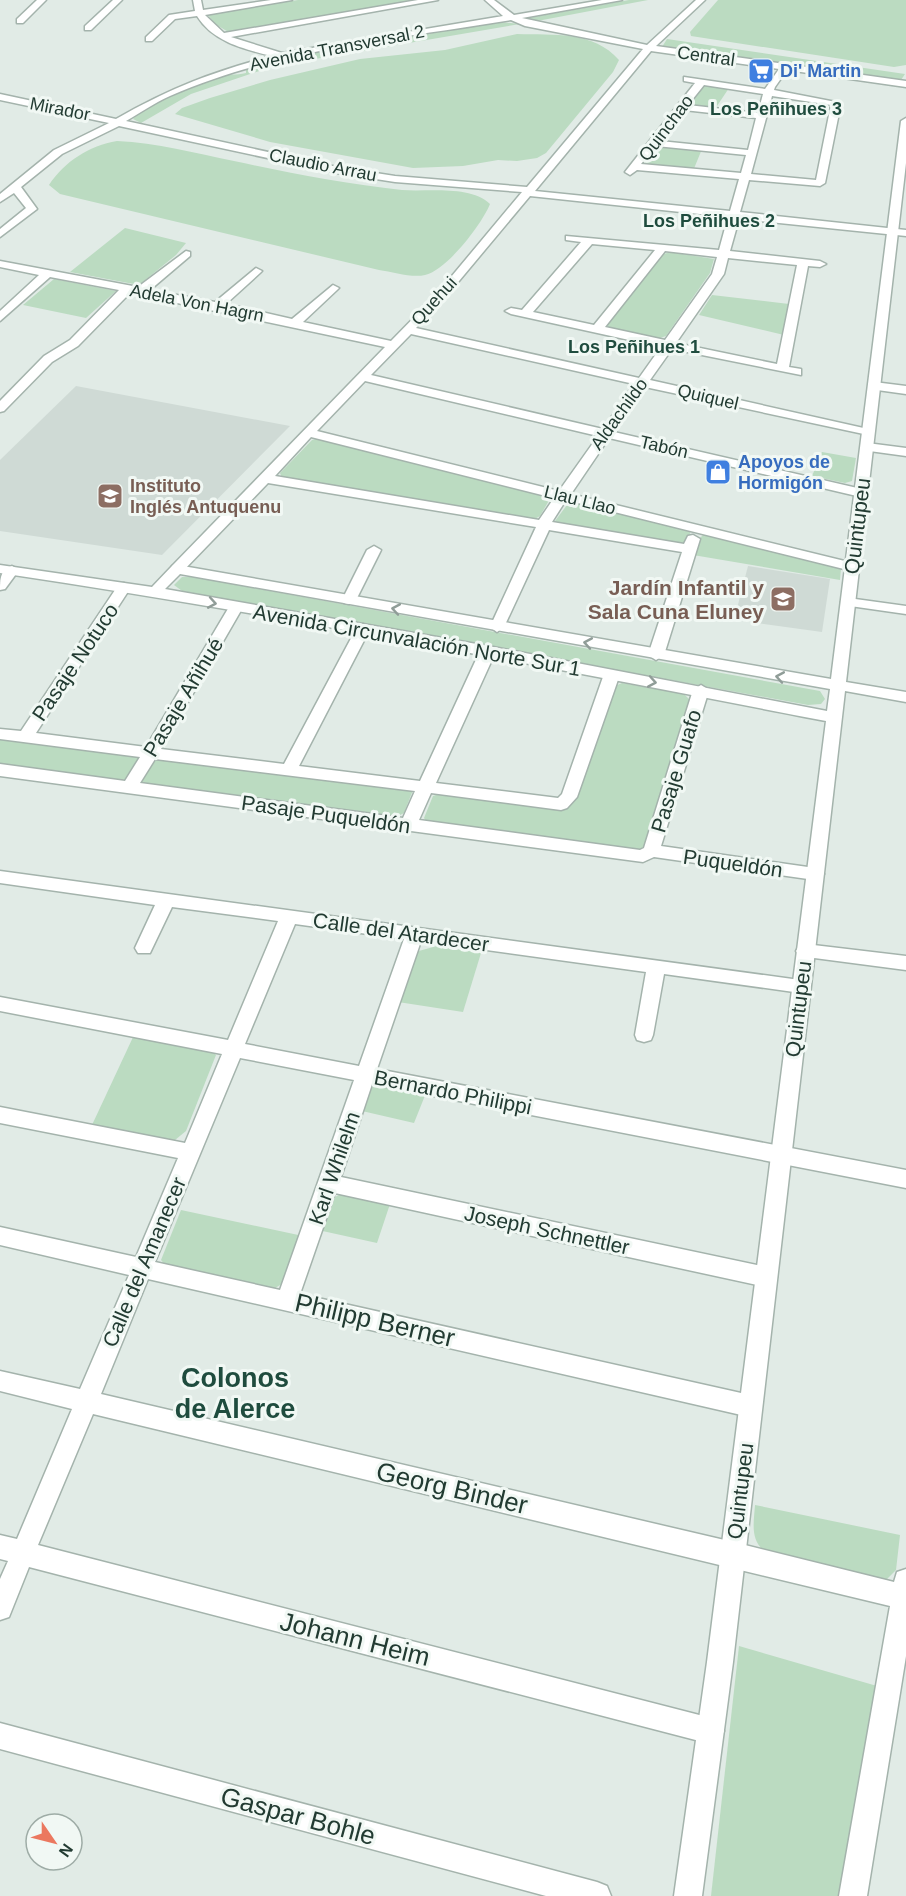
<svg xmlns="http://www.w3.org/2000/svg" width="906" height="1896" font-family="Arial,sans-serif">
  <rect width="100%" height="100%" fill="#e1ebe6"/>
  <g fill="#cfdad5">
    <path d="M76,386L290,426L162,555L0,531V460Z"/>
    <path d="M748,566L830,579L822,632L734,620Z"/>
  </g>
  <g fill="#bbdbc1">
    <path d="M298,0H426L230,33L215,24L208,15Z"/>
    <path d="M629,0H648L532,22L523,19Z"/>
    <path d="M718,0H906V65L894,67L691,36L690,32Z"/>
    <path d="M499,22L520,24L274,66L191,94L141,123L133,119C147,102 196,82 218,76C228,73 236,76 246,73V69L276,59Z"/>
    <path d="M517,34C553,35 594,31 619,60L613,72L546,153L537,158L517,161L498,160L463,166L413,168L270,142L175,114L182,108L210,98L270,80L360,59L445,50Z"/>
    <path d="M667,39L905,74L901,80L892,81L662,47Z"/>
    <path d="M703,86L705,85L729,88L715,109L690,106L689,103Z"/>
    <path d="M117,141C157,143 195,153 234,161C289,173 346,184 402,190C428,192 470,185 490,204C482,224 447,270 425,275C412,278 393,272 379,270L60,194L49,185C65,161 89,146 117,141Z"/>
    <path d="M658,146L702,149L693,171L643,165Z"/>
    <path d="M125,228L186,243L176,255L139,285L70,272Z"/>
    <path d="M670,252L714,259L710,273L666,336L657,339L608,327V323L661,255Z"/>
    <path d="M54,279L116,291L86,318L23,305Z"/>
    <path d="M712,295L789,304L784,335L699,315Z"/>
    <path d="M320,438L551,496V497L540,516L533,520L282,478L280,473L312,440Z"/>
    <path d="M822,452L856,458L852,481L845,483L812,476Z"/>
    <path d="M570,501L691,531L685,545L559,524L555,521Z"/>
    <path d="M705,533L841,568L840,580L693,555L700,538Z"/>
    <path d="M182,577H193L820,691L825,699L821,704L808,705L182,591L174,585Z"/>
    <path d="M622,683L684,694L690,700L644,851L426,821L424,818L433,796L442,793L560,808L615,686Z"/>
    <path d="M0,737L139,757L140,760L131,777L117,782L0,768Z"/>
    <path d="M154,757L413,790L404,813L392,819L142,785L139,782Z"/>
    <path d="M437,946L481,953L463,1012L398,1002L415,952Z"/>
    <path d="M134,1035L213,1052L216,1055L186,1131L175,1140L92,1125Z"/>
    <path d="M381,1083L426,1093L414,1123L362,1111L369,1089Z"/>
    <path d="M345,1192L391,1201L377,1243L318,1230L329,1200Z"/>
    <path d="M181,1210L303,1236L285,1282L272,1290L167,1267L161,1260Z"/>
    <path d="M755,1505L900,1535L896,1570L885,1581L763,1550C750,1538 754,1521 755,1505Z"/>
    <path d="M739,1646L877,1686L843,1896H711Z"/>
  </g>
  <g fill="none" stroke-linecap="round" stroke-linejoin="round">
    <g stroke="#a4b3ac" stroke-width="3">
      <g id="minor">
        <path d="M37,0H46L23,23H17V19Z"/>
        <path d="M113,0H122L91,30H85V26Z"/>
        <path d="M193,0H201L203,10L271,0H292L205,15L224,33L418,0H438L231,37L282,53L503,16L485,0H494L514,15L602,0H622L522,18L647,45L696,0H705L656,46L906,81V87L787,70L775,87L774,90L841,103L825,183L820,186L749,180L740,212L906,230V236L739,219L730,251L820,261L826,264L820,267L808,266L789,367L801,369V375L672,349L650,380L868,429L873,430V436L645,387L614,432L866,490V496L861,497L609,438L571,494L857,564V570L852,571L566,500L552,522L684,544L688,536L693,535L700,539L664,655L656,660L648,655L682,552L549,530L504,627L497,632L490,627L536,527L268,483L182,572H172V566L385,347L130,293L78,346L52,362L4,411L0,412V401L44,356L70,340L119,290L50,277L0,321V311L39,275L0,267V261L138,287L186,251L190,252V256L150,290L215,302L256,268L262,271L260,273L226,304L292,319L333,285L339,288L337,290L303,322L391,341L436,295L522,192L395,182L337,173L119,126L62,154L21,187L37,209L0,237V229L26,208L14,193L0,202V194L54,150L109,123L0,100V94L116,119C170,88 212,72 272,56C244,49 213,42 197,16L175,19L152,41H146V37L169,15L195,11ZM511,20L525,26L643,49L527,187L395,176L337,167L126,121C140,113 154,103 170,96C277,49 397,39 511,20ZM651,51L779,69L765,89L684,77V81L695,83L625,172L630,175L637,170L739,179L730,211L535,191ZM704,85L763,94L758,113L688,105ZM772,96L831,105L816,180L751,174ZM684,110L756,118L748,150L660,141ZM656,146L746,155L741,173L641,164ZM530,196L728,217L719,250L566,236V240L581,242L522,310L511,308L505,311L511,314L661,347L639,378L416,328L444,299ZM592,244L655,250L594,325L533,312ZM665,251L717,257L712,274L665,340L605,327ZM728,258L797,265L777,364L676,343L724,274ZM411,334L634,384L603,429L371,375ZM365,381L598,436L559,491L317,431ZM311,437L554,498L539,520L275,476Z"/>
        <path d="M874,382L906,386V394L870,389V383Z"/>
        <path d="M867,443L906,448V456L862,450V444Z"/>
        <path d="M374,546L381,550L356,600L349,604L344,603L342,600L367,550Z"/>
        <path d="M12,566L19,570L5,589L0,590C0,580 0,569 12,566Z"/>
        <path d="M124,583L131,587L36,733L146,747L229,607L236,603L243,607L161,749L284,764L356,629L363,624L370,629L299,766L420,781L480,651L488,646L496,651L436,783L558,798L562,794L604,674L607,671H617L620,674L577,797L567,808L561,810L431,793L419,820L640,850L644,848L693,690L701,685L709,690L661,846L815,868L824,874L815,880L654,857L643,862L0,776V764L125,781L140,757L0,739V729L21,731L119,584ZM155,759L415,791L403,818L140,783Z"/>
        <path d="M848,598L906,606V614L843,605L841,602Z"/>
        <path d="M0,871L807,981L810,986L807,991L801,993L664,974L653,1035L651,1040L644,1042L637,1040L635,1035L646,972L421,941L377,1069L906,1170V1188L372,1084L341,1177L766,1267L774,1270L777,1277L774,1284L766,1287L335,1193L300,1294L750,1395L758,1398L761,1406L758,1414L750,1417L148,1279L101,1394L733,1542L894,1582L897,1572L906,1569V1656L867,1896H839L890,1606L93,1414L38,1545L711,1718L720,1722L724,1731L720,1740L711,1744L29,1567L9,1617L0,1620V1579L8,1561L0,1559V1535L17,1539L72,1409L0,1391V1371L80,1389L129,1275L0,1245V1227L136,1257L178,1158L0,1123V1107L185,1143L222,1054L0,1011V997L228,1040L278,921L172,907L150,953H138L135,948L155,905L0,883ZM295,924L404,939L359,1066L245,1044ZM240,1058L354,1080L280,1290L155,1262Z"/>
        <path d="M805,944L906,956V970L799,956L796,951L799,946Z"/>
        <path d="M0,1723L597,1882L607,1886L611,1896H546L0,1749Z"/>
      </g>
    </g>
    <g stroke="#a4b3ac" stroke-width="3">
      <path id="tertiary" d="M906,118V163L846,682L906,692V702L845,691L733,1662L702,1896H674L707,1662L826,721C551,668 277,614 0,573V565L152,587L172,566L177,565L831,679L901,121ZM180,574L830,689L827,711L488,646L165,589Z"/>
    </g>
    <use href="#minor" fill="#fff" fill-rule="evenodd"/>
    <use href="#tertiary" fill="#fff" fill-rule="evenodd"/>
  </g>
  <defs><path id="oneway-chevron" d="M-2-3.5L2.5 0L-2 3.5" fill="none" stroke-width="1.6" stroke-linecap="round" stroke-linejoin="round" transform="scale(1.5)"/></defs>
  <g stroke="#909d98">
    <use href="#oneway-chevron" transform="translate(212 603) rotate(10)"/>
    <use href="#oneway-chevron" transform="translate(396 609) rotate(-170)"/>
    <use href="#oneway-chevron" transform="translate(588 643) rotate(-170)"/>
    <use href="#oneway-chevron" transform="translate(780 677) rotate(-170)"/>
    <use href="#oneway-chevron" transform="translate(652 682) rotate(10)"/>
  </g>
  <defs>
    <g id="supermarket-square" transform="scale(1.35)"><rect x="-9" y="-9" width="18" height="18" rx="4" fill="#3f7fe0" stroke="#f1f8f4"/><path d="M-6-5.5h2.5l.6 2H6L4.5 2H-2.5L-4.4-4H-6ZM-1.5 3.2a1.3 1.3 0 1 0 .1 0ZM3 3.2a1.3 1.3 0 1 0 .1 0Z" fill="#fff"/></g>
    <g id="shop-square" transform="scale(1.35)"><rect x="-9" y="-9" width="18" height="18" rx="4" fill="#3f7fe0" stroke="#f1f8f4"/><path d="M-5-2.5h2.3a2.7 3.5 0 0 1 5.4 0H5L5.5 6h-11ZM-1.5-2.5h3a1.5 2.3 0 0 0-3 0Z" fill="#fff"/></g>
    <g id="school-square" transform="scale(1.35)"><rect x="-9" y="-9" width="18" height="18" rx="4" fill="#8d6e63" stroke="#f1f8f4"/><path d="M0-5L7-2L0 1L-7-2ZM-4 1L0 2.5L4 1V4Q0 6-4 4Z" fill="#fff"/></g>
  </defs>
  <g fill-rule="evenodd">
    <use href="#supermarket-square" x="761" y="71"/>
    <use href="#shop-square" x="718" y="472"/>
    <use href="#school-square" x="110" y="496"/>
    <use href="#school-square" x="783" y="599"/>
  </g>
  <g text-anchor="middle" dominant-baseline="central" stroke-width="6" stroke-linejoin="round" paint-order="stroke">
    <g font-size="18" fill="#223b32" stroke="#f1f8f4">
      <text transform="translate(337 48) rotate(-11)">Avenida Transversal 2</text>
      <text transform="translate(706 56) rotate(8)">Central</text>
      <text transform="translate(60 109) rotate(11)">Mirador</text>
      <text transform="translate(666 128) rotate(-53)">Quinchao</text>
      <text transform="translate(323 165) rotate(11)">Claudio Arrau</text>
      <text transform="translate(434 301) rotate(-48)">Quehui</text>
      <text transform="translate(197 303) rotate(11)">Adela Von Hagrn</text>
      <text transform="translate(708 397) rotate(13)">Quiquel</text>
      <text transform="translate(619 414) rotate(-54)">Aldachildo</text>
      <text transform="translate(664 447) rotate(13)">Tabón</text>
      <text transform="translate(580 500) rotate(14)">Llau Llao</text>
    </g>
    <g font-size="18" font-weight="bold" fill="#366cbe" stroke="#f1f8f4" text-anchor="start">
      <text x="780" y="71">Di' Martin</text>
      <text x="738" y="462">Apoyos de<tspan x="738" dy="21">Hormigón</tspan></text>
    </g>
    <g font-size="18" font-weight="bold" fill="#1f4c3e" stroke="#f1f8f4">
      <text x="776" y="109">Los Peñihues 3</text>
      <text x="709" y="221">Los Peñihues 2</text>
      <text x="634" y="347">Los Peñihues 1</text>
    </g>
    <g font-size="18" font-weight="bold" fill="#785e54" stroke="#f1f8f4" text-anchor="start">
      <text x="130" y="486">Instituto<tspan x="130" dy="21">Inglés Antuquenu</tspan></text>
    </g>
    <g font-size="21" fill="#223b32" stroke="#f1f8f4">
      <text transform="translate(857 526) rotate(-83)">Quintupeu</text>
      <text transform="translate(417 640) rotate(10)">Avenida Circunvalación Norte Sur 1</text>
      <text transform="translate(75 662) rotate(-56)">Pasaje Notuco</text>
      <text transform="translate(183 697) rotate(-59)">Pasaje Añihué</text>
      <text transform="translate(676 771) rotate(-73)">Pasaje Guafo</text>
      <text transform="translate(326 814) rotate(8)">Pasaje Puqueldón</text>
      <text transform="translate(733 863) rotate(8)">Puqueldón</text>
      <text transform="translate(401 932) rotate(8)">Calle del Atardecer</text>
      <text transform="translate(798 1009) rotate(-83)">Quintupeu</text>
      <text transform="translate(453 1092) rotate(11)">Bernardo Philippi</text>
      <text transform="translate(334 1168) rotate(-71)">Karl Whilelm</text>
      <text transform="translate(547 1230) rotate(12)">Joseph Schnettler</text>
      <text transform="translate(144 1262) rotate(-67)">Calle del Amanecer</text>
      <text transform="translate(740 1491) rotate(-83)">Quintupeu</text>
    </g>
    <g font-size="21" font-weight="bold" fill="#785e54" stroke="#f1f8f4" text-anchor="end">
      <text x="764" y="587">Jardín Infantil y<tspan x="764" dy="24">Sala Cuna Eluney</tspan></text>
    </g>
    <g font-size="26" fill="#223b32" stroke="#f1f8f4">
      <text transform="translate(375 1320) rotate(13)">Philipp Berner</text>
      <text transform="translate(452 1488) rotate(13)">Georg Binder</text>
      <text transform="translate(355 1639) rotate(14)">Johann Heim</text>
      <text transform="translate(298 1816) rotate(15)">Gaspar Bohle</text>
    </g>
    <g font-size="27" font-weight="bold" fill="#1f4c3e" stroke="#f1f8f4">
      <text x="235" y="1378">Colonos<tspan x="235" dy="31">de Alerce</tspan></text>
    </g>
  </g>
  <g transform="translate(54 1842) rotate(125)"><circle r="28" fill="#f1f8f4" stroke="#9eaca6" stroke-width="1.5"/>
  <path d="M0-4.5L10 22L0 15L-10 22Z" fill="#eb785f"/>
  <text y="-9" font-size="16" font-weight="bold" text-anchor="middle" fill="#223b32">N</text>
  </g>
</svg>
